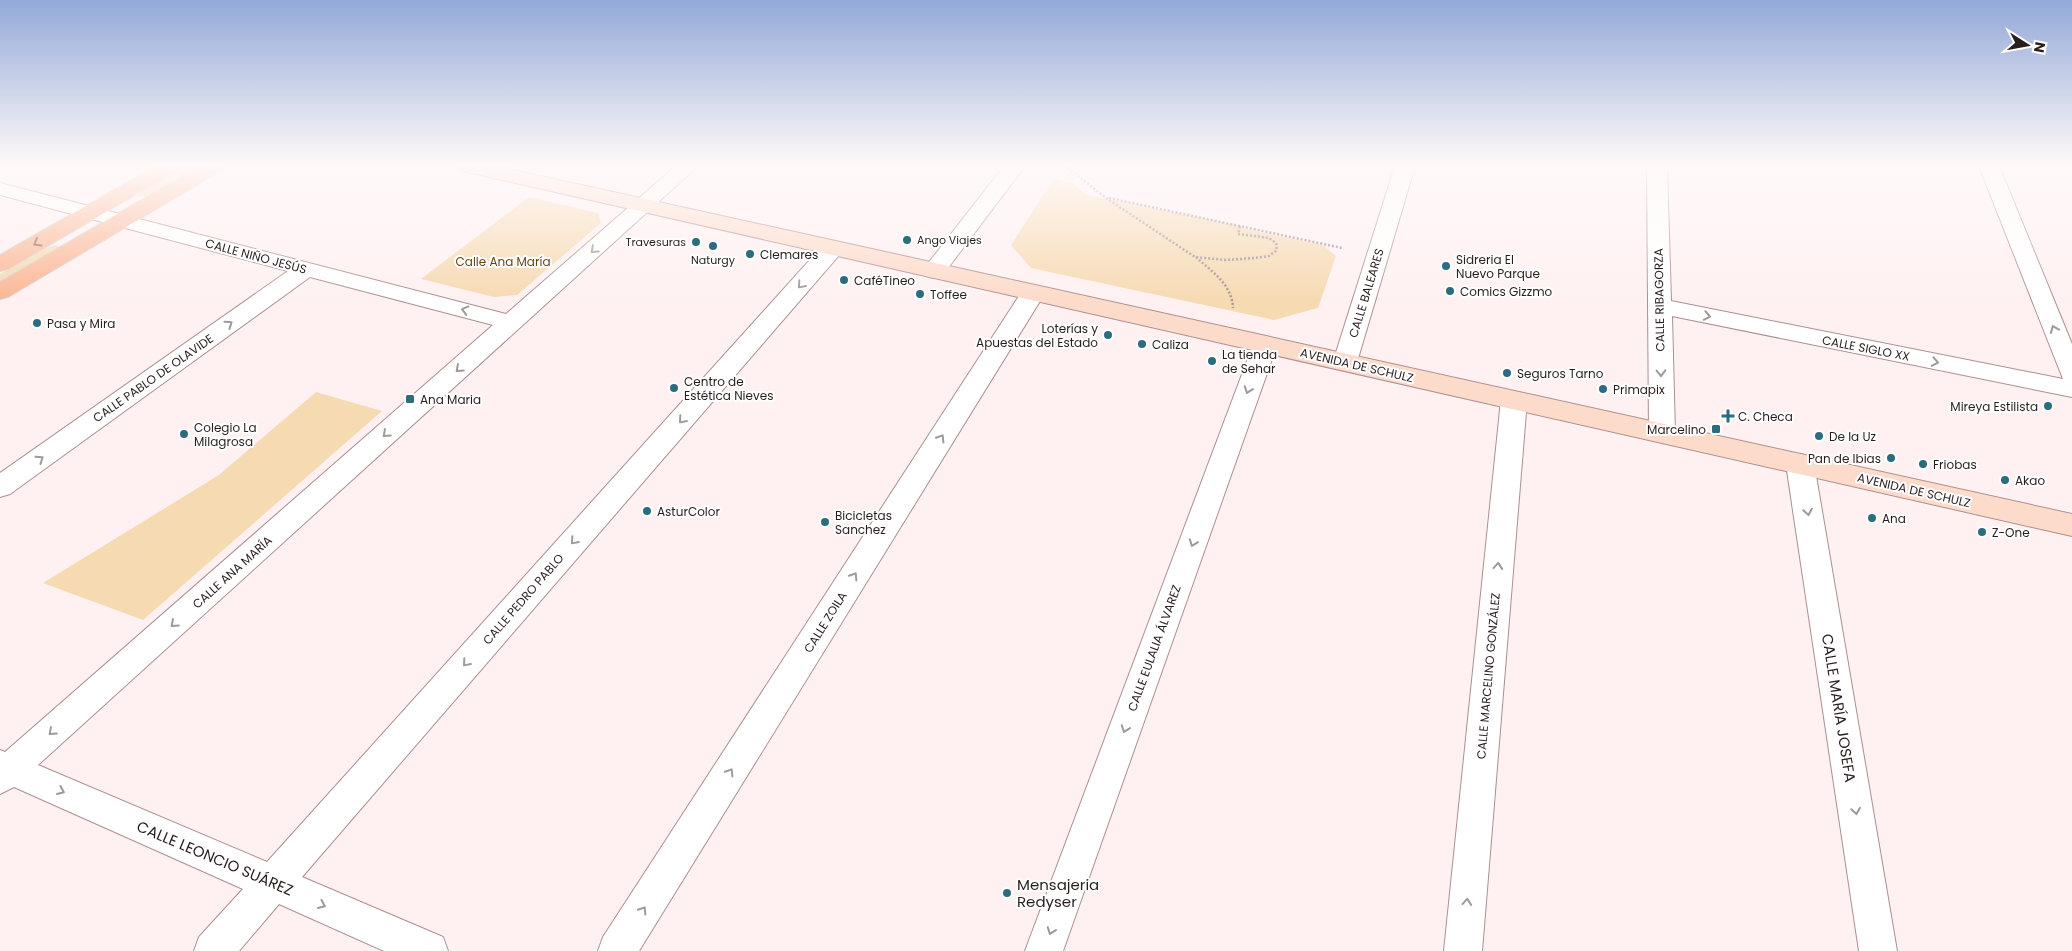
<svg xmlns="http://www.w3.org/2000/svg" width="2072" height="951" font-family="Poppins,sans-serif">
  <rect width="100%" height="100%" fill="#fff1f2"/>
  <g fill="#f6dab2">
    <path d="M185,166H201L151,195L137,197L139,193Z"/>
    <path d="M1054,179L1073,183L1087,195L1240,226V228L1323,245L1336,256L1318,308L1274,320L1031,268L1011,245Z"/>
    <path d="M529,197L598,213L601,223L517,295L494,297L421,279Z"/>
    <path d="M56,245L59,247L55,252L0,283V274L44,249Z"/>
    <path d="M316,392L382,411L143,620L43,583L219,475Z"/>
  </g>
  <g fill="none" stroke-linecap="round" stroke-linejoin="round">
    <g stroke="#ad8f90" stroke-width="2">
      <g id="street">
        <path d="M676,166H698L38,765L267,862L825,243L833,241L841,243L844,248L841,253L302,877L443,937L448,951H384L279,904L239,951H194L199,937L243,889L14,787L0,794V750L5,752L493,325L310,277L10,494L0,497V473L288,271L0,195V183L506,314Z"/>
        <path d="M1004,166H1025L942,276L934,278L926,276L923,271L926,266Z"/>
        <path d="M1395,166H1415L1357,362L1354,368L1345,370L1336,368L1333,362Z"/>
        <path d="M1647,166H1667L1671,301L2063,379L1979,166H1999L2072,344V397L1672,316L1675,433L1671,439L1662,442L1653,439L1649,433Z"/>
        <path d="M1033,286L1041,288L1045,293L639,951H598L603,937L1021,293L1025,288Z"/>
        <path d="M1265,337L1274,340L1277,345L1063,951H1025L1253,345L1256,340Z"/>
        <path d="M1514,392L1523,394L1527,400L1482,951H1444L1501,400L1505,394Z"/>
        <path d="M1800,454L1810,457L1814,464L1897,951H1859L1786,464L1790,457Z"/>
      </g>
    </g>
    <g stroke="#ad8f90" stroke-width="2">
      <path id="secondary" d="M457,166H496L2072,514V536L467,172L460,170Z"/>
    </g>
    <g stroke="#d4d2d2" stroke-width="2">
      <g id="primary">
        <path d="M156,166H181L178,170L8,269L0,271V255Z"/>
        <path d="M200,166H225L222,170L8,297L0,299V282Z"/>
      </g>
    </g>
    <g stroke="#a29596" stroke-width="2.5" stroke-dasharray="2 2" stroke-linecap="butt">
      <path d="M1065,166L1106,198L1195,257L1226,260L1255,258L1269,256L1277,250L1276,243L1269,238L1238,234L1240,226"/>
      <path d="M1109,198L1342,248"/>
      <path d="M1196,257C1212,272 1232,284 1233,308"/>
    </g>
    <use href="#street" fill="#fff" fill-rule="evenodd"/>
    <use href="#secondary" fill="#fddbca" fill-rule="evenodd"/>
    <use href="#primary" fill="#fbb896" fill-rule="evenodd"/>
  </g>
  <defs><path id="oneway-chevron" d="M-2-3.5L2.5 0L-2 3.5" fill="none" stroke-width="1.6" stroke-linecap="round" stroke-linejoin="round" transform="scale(1.25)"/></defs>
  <use stroke="#926a5a" href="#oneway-chevron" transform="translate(37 243) rotate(150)"/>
  <g stroke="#9f999a">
    <use href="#oneway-chevron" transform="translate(594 250) rotate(138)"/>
    <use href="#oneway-chevron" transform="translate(801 285) rotate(131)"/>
    <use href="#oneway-chevron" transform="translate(465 310) rotate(-165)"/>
    <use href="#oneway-chevron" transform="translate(1707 316) rotate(11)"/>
    <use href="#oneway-chevron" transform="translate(229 324) rotate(-35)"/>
    <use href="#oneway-chevron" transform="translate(2054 329) rotate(-112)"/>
    <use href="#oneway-chevron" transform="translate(1935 362) rotate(11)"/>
    <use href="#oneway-chevron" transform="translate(459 369) rotate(138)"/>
    <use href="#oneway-chevron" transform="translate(1661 373) rotate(89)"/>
    <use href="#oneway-chevron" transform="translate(1248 390) rotate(110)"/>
    <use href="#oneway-chevron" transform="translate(682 420) rotate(131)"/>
    <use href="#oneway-chevron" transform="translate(386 434) rotate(138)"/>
    <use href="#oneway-chevron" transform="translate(941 438) rotate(-58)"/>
    <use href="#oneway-chevron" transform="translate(40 459) rotate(-35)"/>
    <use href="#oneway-chevron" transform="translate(1808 512) rotate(81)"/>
    <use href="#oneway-chevron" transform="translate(574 541) rotate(131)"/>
    <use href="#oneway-chevron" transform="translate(1193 543) rotate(110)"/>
    <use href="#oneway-chevron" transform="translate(1498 566) rotate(-85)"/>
    <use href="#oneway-chevron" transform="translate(854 576) rotate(-58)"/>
    <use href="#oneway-chevron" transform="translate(174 624) rotate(138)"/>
    <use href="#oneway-chevron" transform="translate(466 663) rotate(131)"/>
    <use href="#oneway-chevron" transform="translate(1125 729) rotate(110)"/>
    <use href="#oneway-chevron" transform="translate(52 732) rotate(138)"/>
    <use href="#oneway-chevron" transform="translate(730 772) rotate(-58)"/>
    <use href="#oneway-chevron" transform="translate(61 791) rotate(23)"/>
    <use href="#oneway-chevron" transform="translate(1856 811) rotate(81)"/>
    <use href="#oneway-chevron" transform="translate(1467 902) rotate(-85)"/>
    <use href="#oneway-chevron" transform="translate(322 905) rotate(24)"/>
    <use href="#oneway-chevron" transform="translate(643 910) rotate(-58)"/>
    <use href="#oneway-chevron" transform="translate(1051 931) rotate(110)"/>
  </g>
  <linearGradient id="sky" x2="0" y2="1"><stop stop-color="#93a9d8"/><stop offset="0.55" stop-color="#fff9f9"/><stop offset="1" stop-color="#fff9f9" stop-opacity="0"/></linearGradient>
  <rect width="2072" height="300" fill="url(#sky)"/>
  <g fill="#2b6c7f" stroke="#fff" stroke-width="2">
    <circle cx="907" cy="240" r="5"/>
    <circle cx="696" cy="242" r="5"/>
    <circle cx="713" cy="246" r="5"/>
    <circle cx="750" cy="254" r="5"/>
    <circle cx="1446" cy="266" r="5"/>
    <circle cx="844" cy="280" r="5"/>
    <circle cx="1450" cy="291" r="5"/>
    <circle cx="920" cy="294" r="5"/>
    <circle cx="37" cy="323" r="5"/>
    <circle cx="1108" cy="335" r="5"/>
    <circle cx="1142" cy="344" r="5"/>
    <circle cx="1212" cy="361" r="5"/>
    <circle cx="1507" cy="373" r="5"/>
    <circle cx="674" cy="388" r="5"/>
    <circle cx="1603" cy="389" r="5"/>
    <rect x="405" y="394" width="10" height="10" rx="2.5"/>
    <circle cx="2048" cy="406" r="5"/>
    <path d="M1725.5 408.5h5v5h5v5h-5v5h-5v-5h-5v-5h5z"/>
    <rect x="1711" y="424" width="10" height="10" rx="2.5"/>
    <circle cx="184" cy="434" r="5"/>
    <circle cx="1819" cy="436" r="5"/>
    <circle cx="1891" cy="458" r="5"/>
    <circle cx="1923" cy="464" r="5"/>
    <circle cx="2005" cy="480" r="5"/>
    <circle cx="647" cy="511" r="5"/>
    <circle cx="1872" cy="518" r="5"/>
    <circle cx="825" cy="522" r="5"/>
    <circle cx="1982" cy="532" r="5"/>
    <circle cx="1007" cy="893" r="5"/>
  </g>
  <g text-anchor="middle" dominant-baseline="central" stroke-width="4" stroke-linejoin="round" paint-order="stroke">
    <g font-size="11" fill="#291d1e" stroke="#fff" text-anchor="start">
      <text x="917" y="240">Ango Viajes</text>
      <text x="686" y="242" text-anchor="end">Travesuras</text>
      <text x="713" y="260" text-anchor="middle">Naturgy</text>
    </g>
    <g font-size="12" fill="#291d1e" stroke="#fff" text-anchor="start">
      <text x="760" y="254">Clemares</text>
      <text x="1456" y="259">Sidreria El<tspan x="1456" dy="14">Nuevo Parque</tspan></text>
      <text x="854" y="280">CaféTineo</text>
      <text x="1460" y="291">Comics Gizzmo</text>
      <text x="930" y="294">Toffee</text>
      <text x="47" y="323">Pasa y Mira</text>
      <text x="1098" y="328" text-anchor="end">Loterías y<tspan x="1098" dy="14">Apuestas del Estado</tspan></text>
      <text x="1152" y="344">Caliza</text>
      <text x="1222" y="354">La tienda<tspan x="1222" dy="14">de Sehar</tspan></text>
      <text x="1517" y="373">Seguros Tarno</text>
      <text x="684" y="381">Centro de<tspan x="684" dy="14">Estética Nieves</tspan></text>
      <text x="1613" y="389">Primapix</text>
      <text x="420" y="399">Ana Maria</text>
      <text x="2038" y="406" text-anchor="end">Mireya Estilista</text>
      <text x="1738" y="416">C. Checa</text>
      <text x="194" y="427">Colegio La<tspan x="194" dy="14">Milagrosa</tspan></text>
      <text x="1706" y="429" text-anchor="end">Marcelino</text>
      <text x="1829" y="436">De la Uz</text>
      <text x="1881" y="458" text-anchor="end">Pan de Ibias</text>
      <text x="1933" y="464">Friobas</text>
      <text x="2015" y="480">Akao</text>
      <text x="657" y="511">AsturColor</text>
      <text x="835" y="515">Bicicletas<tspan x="835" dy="14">Sanchez</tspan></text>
      <text x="1882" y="518">Ana</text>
      <text x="1992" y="532">Z-One</text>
    </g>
    <g font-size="12" fill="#291d1e" stroke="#fff">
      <text transform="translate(256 256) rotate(15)">CALLE NIÑO JESÚS</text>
      <text transform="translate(1366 293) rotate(-73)">CALLE BALEARES</text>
      <text transform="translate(1659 300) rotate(-91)">CALLE RIBAGORZA</text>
      <text transform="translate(1866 348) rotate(11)">CALLE SIGLO XX</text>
      <text transform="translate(1357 365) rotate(13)">AVENIDA DE SCHULZ</text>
      <text transform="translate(153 378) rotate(-35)">CALLE PABLO DE OLAVIDE</text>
      <text transform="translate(1914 490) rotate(13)">AVENIDA DE SCHULZ</text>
      <text transform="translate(232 572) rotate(-42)">CALLE ANA MARÍA</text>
      <text transform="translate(523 599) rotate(-49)">CALLE PEDRO PABLO</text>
      <text transform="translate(825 622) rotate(-58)">CALLE ZOILA</text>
      <text transform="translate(1154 648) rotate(-70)">CALLE EULALIA ÁLVAREZ</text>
      <text transform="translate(1488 676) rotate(-85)">CALLE MARCELINO GONZÁLEZ</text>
    </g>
    <g font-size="12" fill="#644717" stroke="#fff">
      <text x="503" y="261">Calle Ana María</text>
    </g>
    <g font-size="15" fill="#291d1e" stroke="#fff">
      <text transform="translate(1839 708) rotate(81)">CALLE MARÍA JOSEFA</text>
      <text transform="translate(215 858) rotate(23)">CALLE LEONCIO SUÁREZ</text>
    </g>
    <g font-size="15" fill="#291d1e" stroke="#fff" text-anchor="start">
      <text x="1017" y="884">Mensajeria<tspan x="1017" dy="17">Redyser</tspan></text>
    </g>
  </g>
  <g transform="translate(2027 45) rotate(101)" stroke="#ffffff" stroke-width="4" paint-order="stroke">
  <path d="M0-4L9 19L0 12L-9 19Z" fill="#291d1e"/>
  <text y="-8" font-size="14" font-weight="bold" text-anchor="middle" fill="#291d1e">N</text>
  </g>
</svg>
